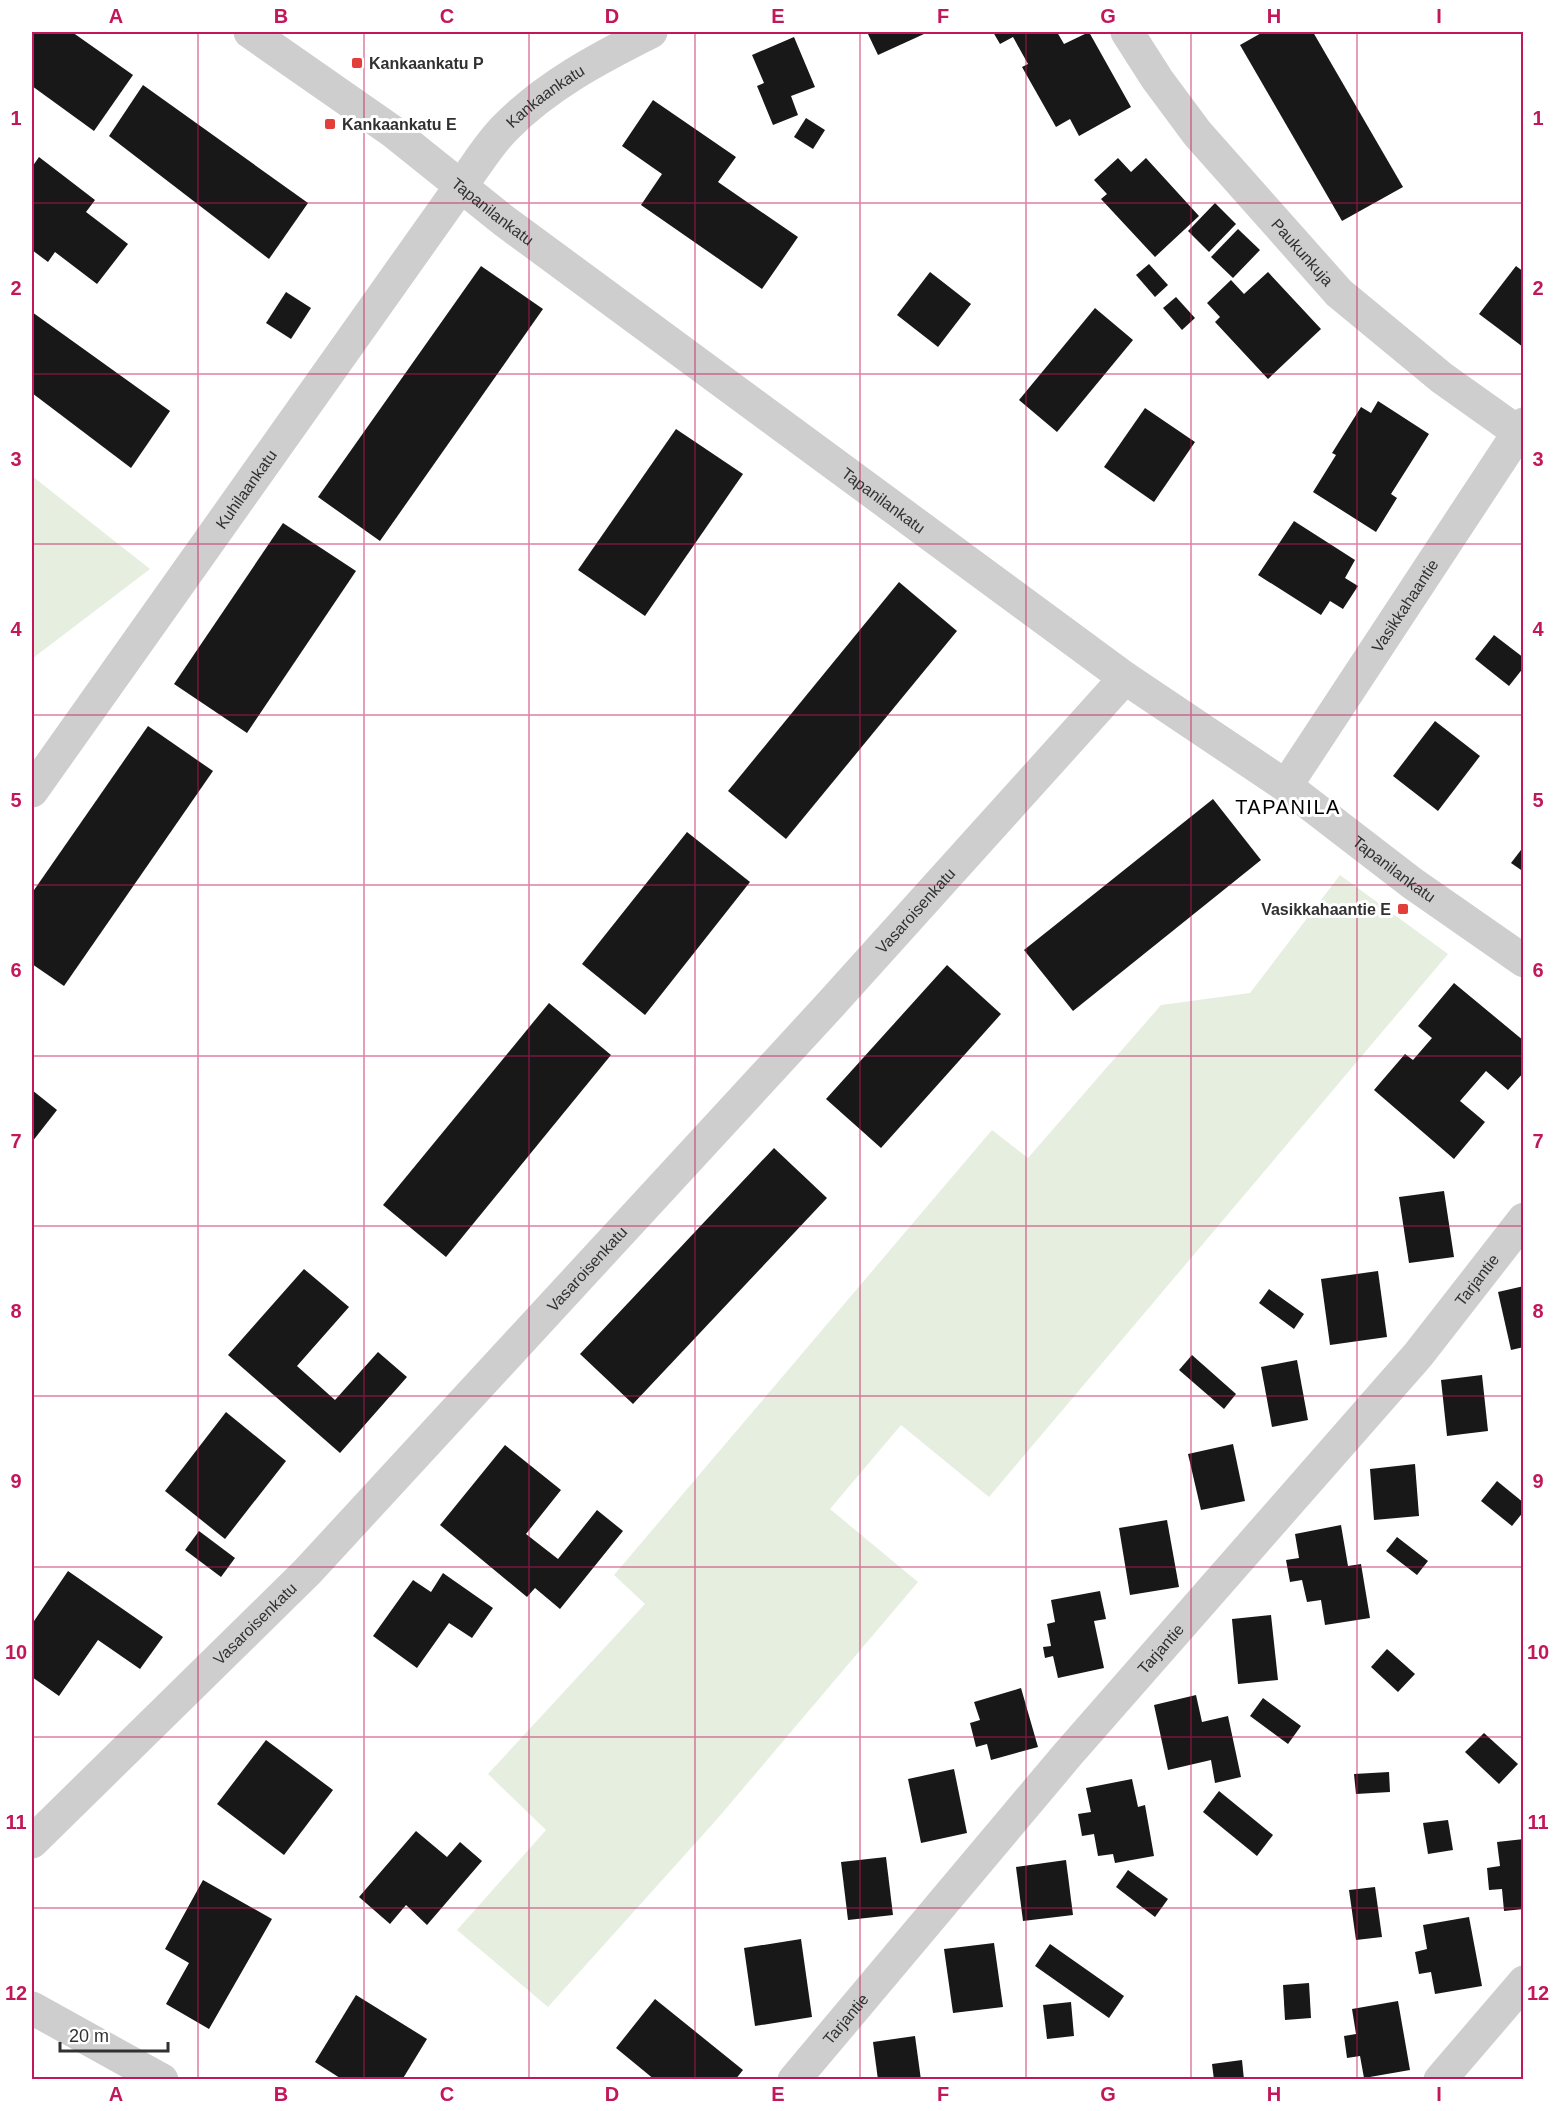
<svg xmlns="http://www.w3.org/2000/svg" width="1555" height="2111" font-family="Helvetica,sans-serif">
  <rect width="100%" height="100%" fill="#fff"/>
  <g fill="#e6eee0">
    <path d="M32,476L150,569L33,658H32Z"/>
    <path d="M1340,875L1448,954L989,1497L901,1425L830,1509L918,1582L718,1818L548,2007L457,1930L546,1830L488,1774L645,1604L614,1575L992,1130L1028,1158L1161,1005L1250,993Z"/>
  </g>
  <g fill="#181818">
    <path d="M32,32H72L133,75L94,131L32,86Z"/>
    <path d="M867,32H923L924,34L878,55Z"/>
    <path d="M993,32H1057L1064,44L1089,32L1131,107L1079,136L1070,119L1056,127L1022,67L1028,64L1013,37L1000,44Z"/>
    <path d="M1263,32H1313L1403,187L1342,221L1240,45Z"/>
    <path d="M794,37L815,87L791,96L798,115L773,125L757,86L764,83L752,55Z"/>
    <path d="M143,85L308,203L269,259L109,136Z"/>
    <path d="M653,100L736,157L718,182L798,237L762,289L641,205L662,174L622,146Z"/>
    <path d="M806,118L825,130L813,149L794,137Z"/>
    <path d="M39,157L95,200L86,212L128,244L97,284L55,252L48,262L32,250V167Z"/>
    <path d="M1118,158L1131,172L1146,158L1199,216L1155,257L1101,199L1107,194L1094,180Z"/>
    <path d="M1215,203L1236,224L1209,252L1188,231Z"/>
    <path d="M1238,229L1260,250L1233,278L1211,257Z"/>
    <path d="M1149,264L1168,285L1155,297L1136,275Z"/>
    <path d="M481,266L543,309L380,541L318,497Z"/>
    <path d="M1516,266L1524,272L1523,347L1479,314Z"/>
    <path d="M930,272L971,304L938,347L897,315Z"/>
    <path d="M1268,272L1321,329L1268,379L1215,322L1220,317L1207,303L1231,280L1244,294Z"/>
    <path d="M286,292L311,308L291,339L266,323Z"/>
    <path d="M1176,297L1195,318L1182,330L1163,308Z"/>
    <path d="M1095,308L1133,340L1057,432L1019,400Z"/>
    <path d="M32,312L170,411L131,468L32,393Z"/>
    <path d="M1378,401L1429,434L1391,494L1397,498L1376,532L1313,492L1336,455L1332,453L1361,407L1371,413Z"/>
    <path d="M1145,408L1195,442L1154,502L1104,467Z"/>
    <path d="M676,429L743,474L645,616L578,570Z"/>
    <path d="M1294,521L1355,560L1345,578L1358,586L1343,609L1330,601L1321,615L1258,575Z"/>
    <path d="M283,523L356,571L247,733L174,684Z"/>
    <path d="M899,582L957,631L786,839L728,791Z"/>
    <path d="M1494,635L1524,658V667L1509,686L1475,659Z"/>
    <path d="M1435,721L1480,756L1438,811L1393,776Z"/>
    <path d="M148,726L213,771L64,986L32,964V893Z"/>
    <path d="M1213,799L1261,860L1073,1011L1024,950Z"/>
    <path d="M687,832L750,882L645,1015L582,964Z"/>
    <path d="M1524,846V872L1511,863Z"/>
    <path d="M947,965L1001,1014L881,1148L826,1099Z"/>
    <path d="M1454,983L1524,1041V1072L1508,1090L1486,1071L1460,1101L1485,1122L1454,1159L1374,1090L1405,1054L1413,1060L1432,1038L1418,1026Z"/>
    <path d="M549,1003L611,1055L446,1257L383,1205Z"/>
    <path d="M32,1090L57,1110L32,1142Z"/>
    <path d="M774,1148L827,1198L633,1404L580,1354Z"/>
    <path d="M1444,1191L1454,1257L1409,1263L1399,1197Z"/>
    <path d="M304,1269L349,1307L297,1366L335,1400L378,1352L407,1377L340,1453L228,1355Z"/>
    <path d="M1378,1271L1387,1337L1330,1345L1321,1279Z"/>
    <path d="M1524,1286V1347L1511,1350L1498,1292Z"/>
    <path d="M1269,1289L1304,1314L1294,1329L1259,1303Z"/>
    <path d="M1192,1355L1236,1394L1224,1409L1179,1370Z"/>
    <path d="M1297,1360L1308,1420L1272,1427L1261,1367Z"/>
    <path d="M1482,1375L1488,1431L1447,1436L1441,1380Z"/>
    <path d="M226,1412L286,1461L225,1539L165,1491Z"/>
    <path d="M1233,1444L1245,1501L1201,1510L1188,1454Z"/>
    <path d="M505,1445L561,1490L526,1534L558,1559L597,1510L623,1531L560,1609L535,1588L527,1597L440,1525Z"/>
    <path d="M1415,1464L1419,1516L1374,1520L1370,1469Z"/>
    <path d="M1497,1481L1524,1503V1511L1512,1526L1481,1501Z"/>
    <path d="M1167,1520L1179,1587L1130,1595L1119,1528Z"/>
    <path d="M1341,1525L1348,1566L1361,1564L1370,1618L1325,1625L1321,1600L1307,1602L1302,1580L1290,1582L1286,1560L1299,1558L1295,1534Z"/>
    <path d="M199,1531L235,1558L221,1577L185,1550Z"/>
    <path d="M1397,1537L1428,1561L1417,1575L1386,1551Z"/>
    <path d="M68,1571L163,1637L140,1669L98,1640L59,1696L32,1677V1624Z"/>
    <path d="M443,1573L493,1608L472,1638L449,1623L417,1668L373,1636L413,1580L431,1592Z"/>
    <path d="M1100,1591L1106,1619L1094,1621L1104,1668L1058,1678L1053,1656L1045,1658L1043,1647L1051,1646L1047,1624L1055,1622L1051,1600Z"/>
    <path d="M1271,1615L1278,1680L1238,1684L1232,1619Z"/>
    <path d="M1387,1649L1415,1674L1398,1692L1371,1667Z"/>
    <path d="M1021,1688L1038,1747L991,1760L987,1744L976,1747L970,1723L980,1720L974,1702Z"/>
    <path d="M1196,1695L1202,1722L1228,1716L1241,1777L1215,1783L1211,1760L1168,1770L1154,1705Z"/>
    <path d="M1263,1698L1301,1726L1288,1744L1250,1716Z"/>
    <path d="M1484,1733L1518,1764L1499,1784L1465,1752Z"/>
    <path d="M266,1740L333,1790L284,1855L217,1804Z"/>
    <path d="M954,1769L967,1833L921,1843L908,1779Z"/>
    <path d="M1389,1772L1390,1792L1356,1794L1354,1774Z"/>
    <path d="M1132,1779L1138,1807L1145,1805L1154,1856L1115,1863L1113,1854L1098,1856L1094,1834L1082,1836L1078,1814L1091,1812L1086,1788Z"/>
    <path d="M1219,1791L1273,1835L1257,1856L1203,1812Z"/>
    <path d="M1448,1820L1453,1850L1428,1854L1423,1823Z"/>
    <path d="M416,1831L447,1857L460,1842L482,1861L427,1925L406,1905L390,1924L359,1897Z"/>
    <path d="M1524,1839V1909L1504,1911L1502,1889L1489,1890L1487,1868L1500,1866L1497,1842Z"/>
    <path d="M886,1857L893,1915L848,1920L841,1862Z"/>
    <path d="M1066,1860L1073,1915L1023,1921L1016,1867Z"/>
    <path d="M1128,1870L1168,1899L1155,1917L1116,1887Z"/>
    <path d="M203,1880L272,1919L209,2029L166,2004L189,1963L165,1949Z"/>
    <path d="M1375,1887L1382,1937L1356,1940L1349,1890Z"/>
    <path d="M1469,1917L1482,1986L1435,1994L1431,1972L1419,1974L1415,1952L1427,1949L1423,1925Z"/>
    <path d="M801,1939L812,2017L755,2026L744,1948Z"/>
    <path d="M994,1943L1003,2007L953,2013L944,1949Z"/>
    <path d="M1050,1944L1124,1996L1109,2018L1035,1966Z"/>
    <path d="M1309,1983L1311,2018L1285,2020L1283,1985Z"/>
    <path d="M356,1995L427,2039L402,2080H343L315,2062Z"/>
    <path d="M655,1999L743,2070L735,2080H655L616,2048Z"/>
    <path d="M1398,2001L1410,2070L1364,2078L1360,2056L1347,2058L1344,2036L1356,2034L1352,2009Z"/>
    <path d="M1071,2002L1074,2036L1047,2039L1043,2005Z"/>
    <path d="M915,2036L921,2080H878L873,2042Z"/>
    <path d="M1242,2060L1244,2080H1214L1212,2064Z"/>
  </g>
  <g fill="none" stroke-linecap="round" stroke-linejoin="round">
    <g stroke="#cecece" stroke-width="33">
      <path id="s1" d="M250,32L392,131L503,220L1125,678L1286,786L1412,883L1524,961"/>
      <path id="s2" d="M1127,32L1157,79L1197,133L1339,293L1442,378L1518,432"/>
      <path id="s3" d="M1286,786L1524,424"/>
      <path id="s4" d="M32,791L460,187C475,168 488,145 505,128C546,86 599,58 651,32"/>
      <path id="s5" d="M32,1842L307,1572L830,1005L1125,678"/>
      <path d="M32,2008L162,2080"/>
      <path id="s6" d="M794,2080L1068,1754L1418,1355L1524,1219"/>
      <path d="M1440,2080L1524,1982"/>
    </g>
  </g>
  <path fill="none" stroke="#c2185b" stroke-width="1.5" stroke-opacity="0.55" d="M198,32V2080M364,32V2080M529,32V2080M695,32V2080M860,32V2080M1026,32V2080M1191,32V2080M1357,32V2080M32,203H1524M32,374H1524M32,544H1524M32,715H1524M32,885H1524M32,1056H1524M32,1226H1524M32,1396H1524M32,1567H1524M32,1737H1524M32,1908H1524"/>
  <g fill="#e23e3a" stroke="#fff" stroke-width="2">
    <rect x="351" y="57" width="12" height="12" rx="3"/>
    <rect x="324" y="118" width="12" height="12" rx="3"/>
    <rect x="1397" y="903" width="12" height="12" rx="3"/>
  </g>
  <g text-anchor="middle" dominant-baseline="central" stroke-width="6" stroke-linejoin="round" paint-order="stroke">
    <g font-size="16" font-weight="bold" fill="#313131" stroke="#fff" text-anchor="start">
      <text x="369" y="63">Kankaankatu P</text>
      <text x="342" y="124">Kankaankatu E</text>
      <text x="1391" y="909" text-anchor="end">Vasikkahaantie E</text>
    </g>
    <g font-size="16" fill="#313131" stroke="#fff">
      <text stroke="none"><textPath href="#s4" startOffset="866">Kankaankatu</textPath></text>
      <text stroke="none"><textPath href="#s1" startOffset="302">Tapanilankatu</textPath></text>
      <text stroke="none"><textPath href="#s2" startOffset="282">Paukunkuja</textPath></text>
      <text stroke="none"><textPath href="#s4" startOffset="370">Kuhilaankatu</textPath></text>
      <text stroke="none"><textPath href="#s1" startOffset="788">Tapanilankatu</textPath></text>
      <text stroke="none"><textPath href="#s3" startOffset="216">Vasikkahaantie</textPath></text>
      <text stroke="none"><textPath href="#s1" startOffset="1418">Tapanilankatu</textPath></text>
      <text stroke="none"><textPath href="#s5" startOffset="1284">Vasaroisenkatu</textPath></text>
      <text stroke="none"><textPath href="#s5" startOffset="798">Vasaroisenkatu</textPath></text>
      <text stroke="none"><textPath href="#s6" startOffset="1052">Tarjantie</textPath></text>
      <text stroke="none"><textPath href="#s5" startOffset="312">Vasaroisenkatu</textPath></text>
      <text stroke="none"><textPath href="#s6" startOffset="566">Tarjantie</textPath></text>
      <text stroke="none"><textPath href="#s6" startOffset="80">Tarjantie</textPath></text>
    </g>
    <g font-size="20" letter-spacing="1.5" fill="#000" stroke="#fff">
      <text x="1288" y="807">TAPANILA</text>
    </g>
  </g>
  <rect width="1555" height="2111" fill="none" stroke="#ffffff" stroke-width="66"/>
  <path d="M60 2042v9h108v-9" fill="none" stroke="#313131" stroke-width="3"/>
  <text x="69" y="2042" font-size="18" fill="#313131" stroke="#ffffff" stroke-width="4.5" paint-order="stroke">20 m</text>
  <rect x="33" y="33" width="1489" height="2045" fill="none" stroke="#c2185b" stroke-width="2"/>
  <g font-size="20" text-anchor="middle" font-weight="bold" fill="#c2185b">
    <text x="116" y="23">A</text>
    <text x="281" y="23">B</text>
    <text x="447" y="23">C</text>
    <text x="612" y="23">D</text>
    <text x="778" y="23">E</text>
    <text x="943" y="23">F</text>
    <text x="1108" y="23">G</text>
    <text x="1274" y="23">H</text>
    <text x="1439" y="23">I</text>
    <text x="16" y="125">1</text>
    <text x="1538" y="125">1</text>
    <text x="16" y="295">2</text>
    <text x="1538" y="295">2</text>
    <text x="16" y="466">3</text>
    <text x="1538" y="466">3</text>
    <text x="16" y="636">4</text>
    <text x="1538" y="636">4</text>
    <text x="16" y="807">5</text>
    <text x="1538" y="807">5</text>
    <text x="16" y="977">6</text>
    <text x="1538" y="977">6</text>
    <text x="16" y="1148">7</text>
    <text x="1538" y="1148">7</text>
    <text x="16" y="1318">8</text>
    <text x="1538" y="1318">8</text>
    <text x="16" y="1488">9</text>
    <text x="1538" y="1488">9</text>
    <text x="16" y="1659">10</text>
    <text x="1538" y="1659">10</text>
    <text x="16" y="1829">11</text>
    <text x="1538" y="1829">11</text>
    <text x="16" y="2000">12</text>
    <text x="1538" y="2000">12</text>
    <text x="116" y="2101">A</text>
    <text x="281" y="2101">B</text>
    <text x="447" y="2101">C</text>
    <text x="612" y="2101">D</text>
    <text x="778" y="2101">E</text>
    <text x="943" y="2101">F</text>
    <text x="1108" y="2101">G</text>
    <text x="1274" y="2101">H</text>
    <text x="1439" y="2101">I</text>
  </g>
</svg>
